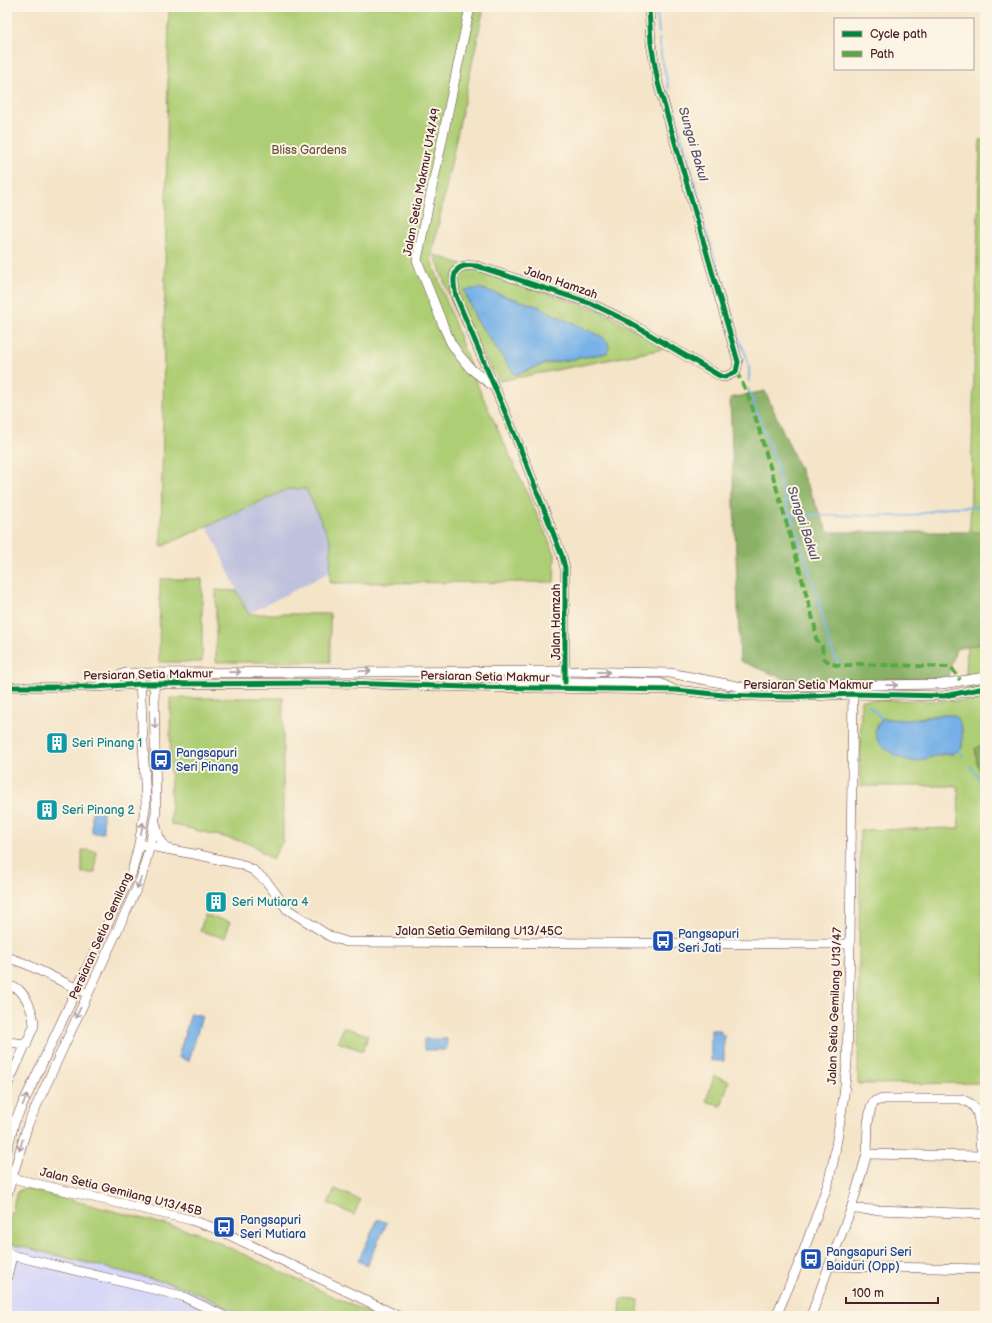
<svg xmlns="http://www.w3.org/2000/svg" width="992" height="1323" font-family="'Balsamiq Sans',sans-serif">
  <rect width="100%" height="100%" fill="#fcf5e5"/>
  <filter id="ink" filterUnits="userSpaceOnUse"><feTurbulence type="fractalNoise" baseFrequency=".025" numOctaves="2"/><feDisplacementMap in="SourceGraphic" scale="8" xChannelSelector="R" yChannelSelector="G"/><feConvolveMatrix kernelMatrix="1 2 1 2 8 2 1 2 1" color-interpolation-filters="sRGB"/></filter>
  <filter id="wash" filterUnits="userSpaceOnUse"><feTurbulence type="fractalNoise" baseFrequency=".012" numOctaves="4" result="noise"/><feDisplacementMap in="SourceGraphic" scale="16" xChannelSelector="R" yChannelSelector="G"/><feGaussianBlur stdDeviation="0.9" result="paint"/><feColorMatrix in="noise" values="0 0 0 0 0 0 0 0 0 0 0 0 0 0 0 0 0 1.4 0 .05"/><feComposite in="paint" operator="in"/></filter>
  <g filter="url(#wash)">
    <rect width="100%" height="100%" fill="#f4e4c8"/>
    <path fill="#d7d7f8" d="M7,1243L184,1287L245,1316H7Z"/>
    <path fill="#bfc2dd" d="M288,489H306L331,542L330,572L248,614L207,525Z"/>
    <g fill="#aece75" stroke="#7c7650" fill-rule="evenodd">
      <path d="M169,7H484L431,259L476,382L555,554L554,582L330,583L331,542L306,489H288L161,547Z"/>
      <path d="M980,140H985V1083L858,1084L860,830L959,828L958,786H860L861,700L973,701L966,682ZM940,715L953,754L947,753L941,755L878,724L885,719L908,720Z"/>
      <path d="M435,255L601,311L669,348L500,381L457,319ZM482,289L540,307L557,316L607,353L544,364L515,374L477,319L467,299Z"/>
      <path d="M160,579H202V662H159Z"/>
      <path d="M216,590L237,591L248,614H330V662H216Z"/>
      <path d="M170,698H283V841L272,860L252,844L171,824Z"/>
      <path d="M82,850L96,851L95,873H82Z"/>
      <path d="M205,915L230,922L225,938L200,931Z"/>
      <path d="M343,1027L368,1035L363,1051L338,1042Z"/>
      <path d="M714,1076L729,1081L721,1106L706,1101Z"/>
      <path d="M24,1188L198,1233L375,1316H245L184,1287L7,1243V1232L17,1192Z"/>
      <path d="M335,1189L360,1200L354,1215L328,1203Z"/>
      <path d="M621,1299L639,1300L638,1316H620Z"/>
    </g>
    <g fill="#8ab166" stroke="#6a6848">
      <path d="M765,391L828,532H985V643L956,649L947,679L787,680L740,661L730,398Z"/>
      <path d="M982,745L985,749V782L977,763L975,749Z"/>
    </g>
    <g fill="#76b1e7" stroke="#606889">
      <path d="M473,289H482L540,307L557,316L601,336L608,342L609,348L607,353L544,364L515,375L476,319L464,290Z"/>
      <path d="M940,715H954C964,725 963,734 962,748L953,754C941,752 929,759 917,761C907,763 885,751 879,743C877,740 876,735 875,731L878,724L881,722V717L885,719L908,720Z"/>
      <rect x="92" y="812" width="11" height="21"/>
      <path d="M191,1013L202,1016L189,1061L178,1057Z"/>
      <path d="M711,1030H721V1035H724V1061H711Z"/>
      <path d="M424,1039H447L446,1050H424Z"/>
      <path d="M378,1219L387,1223L367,1265L358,1261Z"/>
    </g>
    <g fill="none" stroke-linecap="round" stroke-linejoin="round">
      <g stroke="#76b1e7" stroke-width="2">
        <path d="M656,7L659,33"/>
        <path d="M659,39L661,54L669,89"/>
        <path d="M670,95L699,198"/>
        <path d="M702,206L703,223L712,248L732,315L735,332L745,352L749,368V381"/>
        <path d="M748,389L776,462L781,487L808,567L823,618L830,647L838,663"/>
        <path d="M791,515L910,516L951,507H985"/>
        <path d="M869,706L882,718"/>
        <path d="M957,750L963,756"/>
        <path d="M970,766L983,783"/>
      </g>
    </g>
  </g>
  <g filter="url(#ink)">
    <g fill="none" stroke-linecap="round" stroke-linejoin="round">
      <g stroke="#643d43" stroke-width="10">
        <g id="minor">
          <path d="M470,7L417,260L443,325L451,343L460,356L471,369L493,386"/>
          <path d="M565,682V568L562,556L519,445L456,296C454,286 450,269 464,266C468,265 473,266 477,266L590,303L625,320L720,376L725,377L736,372L738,362L658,83L651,43L649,7"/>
          <path d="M101,684L125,673L565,671L670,673L742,687L942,684L985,677"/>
          <path d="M501,686L513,681L660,683L672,689"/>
          <path d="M7,687H94L141,684L344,683L468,687L676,690L723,695L789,697L853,694L944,696L985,688"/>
          <path d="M155,822L159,837L166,849"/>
          <path d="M139,844L199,855L240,864L253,870L267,882L287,909L331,937L347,942L850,944"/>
          <path d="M7,957L26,964L82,991"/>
          <path d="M7,986C11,987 16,987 19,990C28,998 34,1015 34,1026L7,1086"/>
          <path d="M7,1042L27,1044"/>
          <path d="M7,1150L14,1123L132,872L139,844L146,803L140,679"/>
          <path d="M867,1154L983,1156"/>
          <path d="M7,1177L191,1220L217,1229L398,1316"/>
          <path d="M7,1195L28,1124L141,879L150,845L156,812L154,679"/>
          <path d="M851,1209L985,1214"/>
          <path d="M7,1254L182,1296L224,1316"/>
          <path d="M829,1266L985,1269"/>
          <path d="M7,1277L12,1256"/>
          <path d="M776,1316L800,1261L828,1184L834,1158L844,1095L847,1063L850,944L853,689"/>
          <path d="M811,1316L829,1266L851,1209L867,1154L868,1123L871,1107L875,1101L884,1099H961C965,1101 969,1102 972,1105C985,1117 975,1145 985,1159"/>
        </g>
      </g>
      <use href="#minor" stroke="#fff" stroke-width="9"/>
      <path stroke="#57aa44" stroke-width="4" stroke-dasharray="8 4" stroke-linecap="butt" d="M736,372C752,397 759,431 768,460C785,515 800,571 815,627L816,639L822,646L823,658C836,668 842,666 857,664L951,667L960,680"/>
      <g stroke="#fcf5e5" stroke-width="8">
        <g id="cycleway">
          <path d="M565,682V568L562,556L519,445L456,296C454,286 450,269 464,266C468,265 473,266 477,266L590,303L625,320L720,376L725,377L736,372L738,362L658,83L651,43L649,7"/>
          <path d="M7,687H94L141,684L344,683L468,687L676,690L723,695L789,697L853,694L944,696L985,688"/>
        </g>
      </g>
      <use href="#cycleway" stroke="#00873e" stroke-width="5"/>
    </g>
    <defs><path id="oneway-shaft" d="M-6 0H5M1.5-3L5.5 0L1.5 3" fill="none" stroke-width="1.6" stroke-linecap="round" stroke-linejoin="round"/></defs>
    <g stroke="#ae9aa0">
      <use href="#oneway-shaft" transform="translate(365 671)"/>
      <use href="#oneway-shaft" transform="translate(235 672) rotate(-1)"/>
      <use href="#oneway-shaft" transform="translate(604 672) rotate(1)"/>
      <use href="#oneway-shaft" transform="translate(892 685) rotate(-1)"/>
      <use href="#oneway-shaft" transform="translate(155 723) rotate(89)"/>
      <use href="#oneway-shaft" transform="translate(142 828) rotate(-79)"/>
      <use href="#oneway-shaft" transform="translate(139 883) rotate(112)"/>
      <use href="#oneway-shaft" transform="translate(78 1013) rotate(115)"/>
      <use href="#oneway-shaft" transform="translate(25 1100) rotate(-65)"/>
      <use href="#oneway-shaft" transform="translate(21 1145) rotate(107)"/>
    </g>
  </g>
  <defs>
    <g id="building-square" transform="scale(1.15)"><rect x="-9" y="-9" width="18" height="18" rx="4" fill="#0f9aa8" stroke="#fcf5e5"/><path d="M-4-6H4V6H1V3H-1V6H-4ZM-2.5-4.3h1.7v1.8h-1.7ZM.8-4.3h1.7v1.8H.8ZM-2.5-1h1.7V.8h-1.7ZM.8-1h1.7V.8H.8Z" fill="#fff"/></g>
    <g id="bus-square" transform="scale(1.15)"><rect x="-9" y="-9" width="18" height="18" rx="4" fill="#1a4fb4" stroke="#fcf5e5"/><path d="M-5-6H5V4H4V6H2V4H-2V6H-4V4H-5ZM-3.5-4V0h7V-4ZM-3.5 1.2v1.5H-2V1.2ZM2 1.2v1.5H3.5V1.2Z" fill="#fff"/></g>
  </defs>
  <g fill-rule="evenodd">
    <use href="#building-square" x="57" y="743"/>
    <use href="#bus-square" x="161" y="760"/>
    <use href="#building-square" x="47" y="810"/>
    <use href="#building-square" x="216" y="902"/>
    <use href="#bus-square" x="663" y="941"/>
    <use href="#bus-square" x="224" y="1227"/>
    <use href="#bus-square" x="811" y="1259"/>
  </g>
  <g text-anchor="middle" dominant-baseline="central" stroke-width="4" stroke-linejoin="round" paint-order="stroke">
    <g font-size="12" fill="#685441" stroke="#fcf5e5">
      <text x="309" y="150">Bliss Gardens</text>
    </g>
    <g font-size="12" fill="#4a1f2b" stroke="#fcf5e5">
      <text transform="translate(422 182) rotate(-79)">Jalan Setia Makmur U14/49</text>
      <text transform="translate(561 283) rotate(19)">Jalan Hamzah</text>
      <text transform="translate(556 622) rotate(-90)">Jalan Hamzah</text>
      <text transform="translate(148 675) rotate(-1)">Persiaran Setia Makmur</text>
      <text transform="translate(485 677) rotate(1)">Persiaran Setia Makmur</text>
      <text x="808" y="685">Persiaran Setia Makmur</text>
      <text x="479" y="931">Jalan Setia Gemilang U13/45C</text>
      <text transform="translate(101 936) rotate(-66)">Persiaran Setia Gemilang</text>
      <text transform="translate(835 1006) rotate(-88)">Jalan Setia Gemilang U13/47</text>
      <text transform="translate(121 1192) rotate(14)">Jalan Setia Gemilang U13/45B</text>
    </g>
    <g font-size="12" fill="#0d838f" stroke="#fcf5e5" text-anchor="start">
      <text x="72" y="743">Seri Pinang 1</text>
      <text x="62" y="810">Seri Pinang 2</text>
      <text x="232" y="902">Seri Mutiara 4</text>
    </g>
    <g font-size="12" fill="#164399" stroke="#fcf5e5" text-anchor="start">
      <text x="176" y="753">Pangsapuri<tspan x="176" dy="14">Seri Pinang</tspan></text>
      <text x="678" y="934">Pangsapuri<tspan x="678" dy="14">Seri Jati</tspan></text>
      <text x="240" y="1220">Pangsapuri<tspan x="240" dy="14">Seri Mutiara</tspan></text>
      <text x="826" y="1252">Pangsapuri Seri<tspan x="826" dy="14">Baiduri (Opp)</tspan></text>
    </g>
    <g font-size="13" font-style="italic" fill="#59526d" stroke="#fcf5e5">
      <text transform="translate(693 144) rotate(74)">Sungai Bakul</text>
      <text transform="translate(803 523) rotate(72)">Sungai Bakul</text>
    </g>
  </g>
  <rect width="992" height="1323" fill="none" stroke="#fcf5e5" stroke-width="24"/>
  <rect x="834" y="18" width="140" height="52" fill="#fcf5e5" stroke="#b59f9b"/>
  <rect x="842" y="31" width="20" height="6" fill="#00873e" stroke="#b59f9b"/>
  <text x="870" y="38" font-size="12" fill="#4a1f2b">Cycle path</text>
  <rect x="842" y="51" width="20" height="6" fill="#57aa44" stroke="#b59f9b"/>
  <text x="870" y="58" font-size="12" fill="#4a1f2b">Path</text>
  <path d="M846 1297v6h92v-6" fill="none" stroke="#4a1f2b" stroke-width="2"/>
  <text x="852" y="1297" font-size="12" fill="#4a1f2b" stroke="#fcf5e5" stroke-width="3" paint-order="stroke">100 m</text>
</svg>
